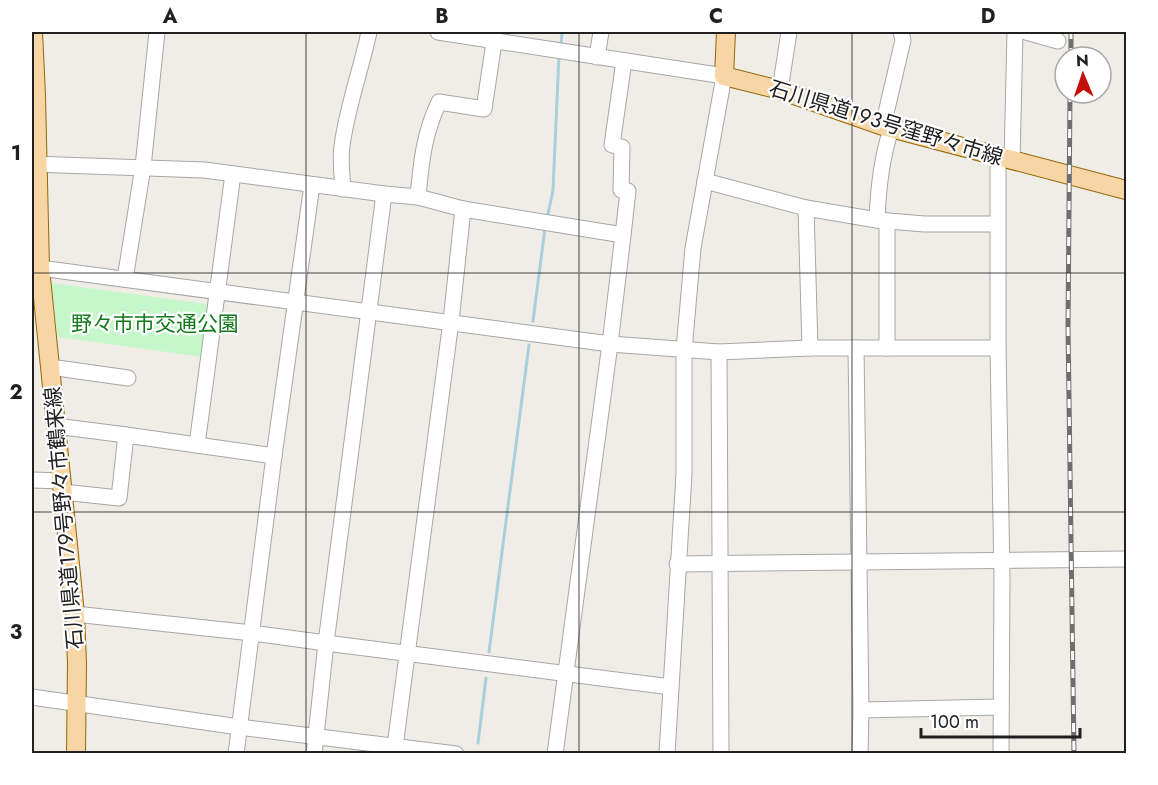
<svg xmlns="http://www.w3.org/2000/svg" width="1158" height="785" font-family="Jost,'Noto Sans JP',sans-serif">
  <rect width="100%" height="100%" fill="#f0ede7"/>
  <path fill="#c6f7cb" d="M51,283L207,304L203,357L58,337Z"/>
  <g fill="none" stroke-linecap="round" stroke-linejoin="round">
    <g stroke="#a9cfdb" stroke-width="3">
      <path d="M561,46L562,32"/>
      <path d="M547,219L553,190L559,55"/>
      <path d="M533,321L545,228"/>
      <path d="M489,652L529,345"/>
      <path d="M478,743L486,678"/>
    </g>
    <g stroke="#a7a7a7" stroke-width="17">
      <g id="minor">
        <path d="M438,32L724,76L693,248L684,350V474L667,754"/>
        <path d="M1026,32L1058,41"/>
        <path d="M597,57L601,32"/>
        <path d="M780,90L789,32"/>
        <path d="M883,126L903,40L901,32"/>
        <path d="M891,129C882,157 878,191 877,220L924,224H997"/>
        <path d="M998,157V348L1002,578L1001,754"/>
        <path d="M1012,161L1015,32"/>
        <path d="M32,164L204,170L384,194L418,197L463,209L623,235L610,344L555,754"/>
        <path d="M705,181L806,208L877,220"/>
        <path d="M343,189C342,175 340,160 342,146C347,107 361,70 369,32"/>
        <path d="M418,197C421,163 424,133 439,102L484,109L494,42"/>
        <path d="M806,208L810,348"/>
        <path d="M887,221V348"/>
        <path d="M623,235L628,191L621,190L622,147L612,145L624,61"/>
        <path d="M40,268L610,344L719,352L810,348H998"/>
        <path d="M125,279L143,167L157,32"/>
        <path d="M856,348L861,710"/>
        <path d="M719,352L721,754"/>
        <path d="M50,367L128,378"/>
        <path d="M56,426L126,435"/>
        <path d="M197,445L233,174"/>
        <path d="M274,456L312,185"/>
        <path d="M32,480L62,481"/>
        <path d="M63,492L119,498L126,435L274,456L236,754"/>
        <path d="M677,564L1126,559"/>
        <path d="M75,614L252,633L326,643L384,194"/>
        <path d="M32,697L239,727L456,754"/>
        <path d="M314,754L326,643L671,687"/>
        <path d="M394,754L451,321L463,209"/>
        <path d="M860,754L861,710L1000,707"/>
      </g>
    </g>
    <g stroke="#936808" stroke-width="20">
      <g id="major">
        <path d="M33,32L36,95L40,268L75,614L77,663L76,754"/>
        <path d="M726,32L724,76L780,90L883,126L1126,190"/>
      </g>
    </g>
    <use href="#minor" stroke="#fff" stroke-width="15"/>
    <use href="#major" stroke="#f7d5a4" stroke-width="18"/>
    <g stroke="#6e6e6e" stroke-width="5">
      <g id="rail">
        <path d="M1071,57V32"/>
        <path d="M1070,93L1068,327L1074,754"/>
      </g>
    </g>
    <use href="#rail" stroke="#fff" stroke-width="3" stroke-dasharray="9" stroke-linecap="butt"/>
  </g>
  <path fill="none" stroke="#202020" stroke-width="1.5" stroke-opacity="0.55" d="M306,32V754M579,32V754M852,32V754M32,273H1126M32,512H1126"/>
  <g text-anchor="middle" dominant-baseline="central" stroke-width="4.5" stroke-linejoin="round" paint-order="stroke">
    <g font-size="21" fill="#202020" stroke="#fff">
      <text transform="translate(886 123) rotate(17)">石川県道193号窪野々市線</text>
      <text transform="translate(64 518) rotate(-95)">石川県道179号野々市鶴来線</text>
    </g>
    <g font-size="21" fill="#127a1c" stroke="#fff">
      <text x="155" y="324">野々市市交通公園</text>
    </g>
  </g>
  <rect width="1158" height="785" fill="none" stroke="#ffffff" stroke-width="66"/>
  <g transform="translate(1083 75) rotate(358)"><circle r="28" fill="#ffffff" stroke="#a6a6a6" stroke-width="1.5"/>
  <path d="M0-4.5L10 22L0 15L-10 22Z" fill="#c50f0b"/>
  <text y="-9" font-size="16" font-weight="bold" text-anchor="middle" fill="#202020">N</text>
  </g>
  <path d="M921 728v9h159v-9" fill="none" stroke="#202020" stroke-width="3"/>
  <text x="930" y="728" font-size="18" fill="#202020" stroke="#ffffff" stroke-width="4.5" paint-order="stroke">100 m</text>
  <rect x="33" y="33" width="1092" height="719" fill="none" stroke="#202020" stroke-width="2"/>
  <g font-size="20" text-anchor="middle" font-weight="bold" fill="#202020">
    <text x="170" y="23">A</text>
    <text x="442" y="23">B</text>
    <text x="716" y="23">C</text>
    <text x="988" y="23">D</text>
    <text x="16" y="160">1</text>
    <text x="16" y="399">2</text>
    <text x="16" y="639">3</text>
  </g>
</svg>
